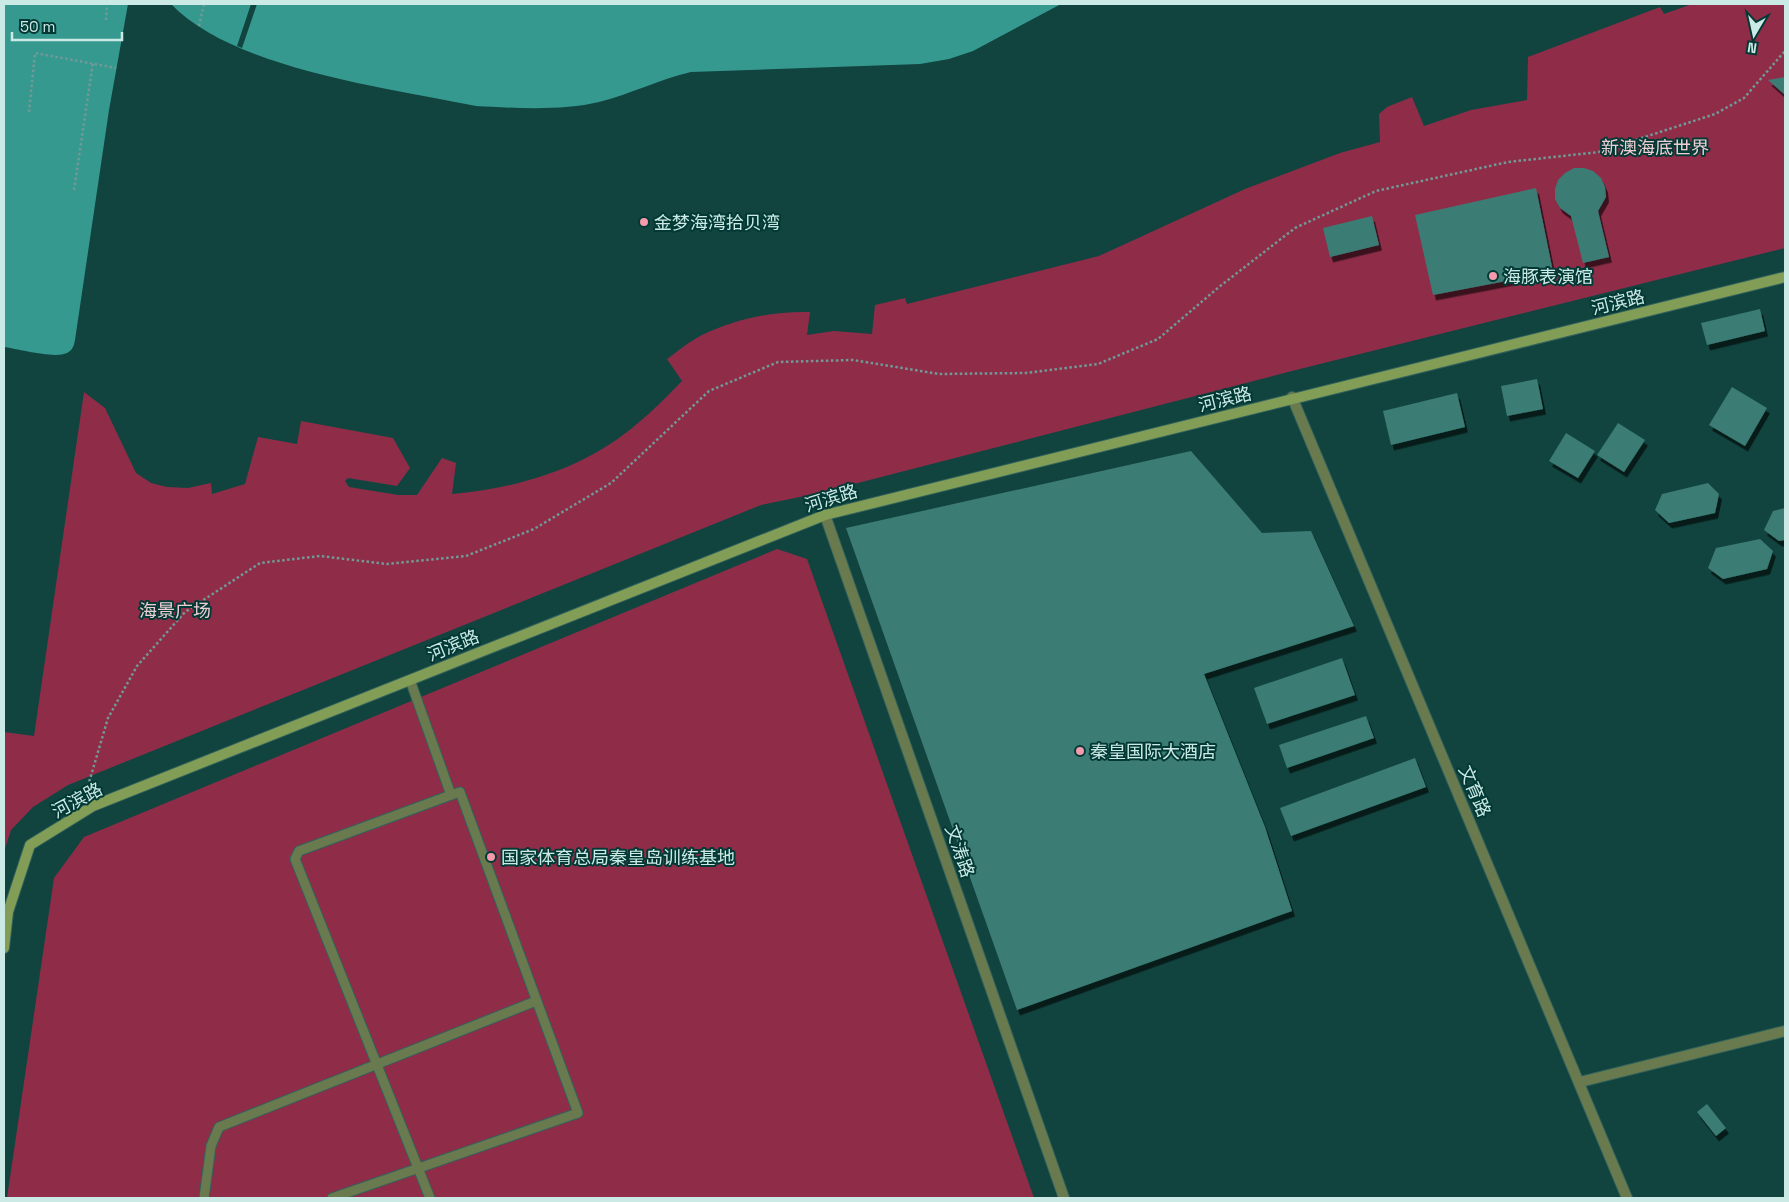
<svg xmlns="http://www.w3.org/2000/svg" width="1789" height="1202" font-family="'Space Grotesk','Noto Sans SC',sans-serif">
  <defs>
    <filter id="shadow"><feDropShadow dx="3" dy="5.5" stdDeviation="0" flood-color="#0009"/></filter>
  </defs>
  <rect width="100%" height="100%" fill="#11443f"/>
  <g fill="#8f2d49">
    <path d="M1692,4H1785V248L1288,372L819,493L761,505L68,785L33,807L11,830L4,852V732L34,736L84,392L105,408L136,473L151,483L167,487L188,488L211,483L212,494L245,484L258,437L297,444L301,421L393,438L410,468L397,486L348,478L345,481L349,487L398,495H417L442,458L456,463L452,494C520,488 586,468 638,423C654,410 668,395 682,381L667,359C678,351 690,341 702,335C736,319 772,311 810,312L807,335L834,331L872,334L875,305L905,298L907,304L1099,256L1245,189L1340,153L1380,142L1379,114L1387,107L1412,97L1424,126L1471,110L1527,100L1528,57L1660,7L1664,14Z"/>
    <path d="M777,549L807,559L1034,1198H7L54,878L84,837Z"/>
  </g>
  <g fill="#369990">
    <path d="M4,4H128L109,110L75,340C74,345 73,350 67,353C54,359 19,349 4,347Z"/>
    <path d="M171,4H1061L973,51L949,59L920,64L691,72C660,79 631,94 599,102C563,111 513,108 476,106C389,88 233,69 171,4Z"/>
  </g>
  <path fill="#11443f" d="M251,4H257L242,48L237,46Z"/>
  <g fill="#3b7b74" filter="url(#shadow)">
    <path d="M1785,77V95L1768,80Z"/>
    <path d="M1574,168H1584L1593,171L1601,178L1605,187L1606,197L1598,211L1609,257L1583,263L1571,216L1560,208L1555,199V189L1558,180L1565,173Z"/>
    <path d="M1536,188L1553,272L1433,295L1415,215Z"/>
    <path d="M1372,216L1379,245L1330,257L1323,228Z"/>
    <path d="M1760,309L1765,331L1707,345L1701,323Z"/>
    <path d="M1537,379L1543,409L1507,416L1501,386Z"/>
    <path d="M1732,387L1767,408L1745,446L1709,425Z"/>
    <path d="M1457,393L1465,427L1391,445L1383,411Z"/>
    <path d="M1618,423L1645,440L1624,472L1597,455Z"/>
    <path d="M1566,433L1595,451L1578,478L1549,461Z"/>
    <path d="M1191,451L1262,533L1311,531L1354,626L1204,674L1265,827L1292,911L1017,1010L846,528Z"/>
    <path d="M1708,483L1719,494L1715,513L1669,523L1655,510L1662,494Z"/>
    <path d="M1785,508V540L1779,541L1764,530L1773,511Z"/>
    <path d="M1760,539L1773,551L1767,569L1723,579L1708,568L1716,548Z"/>
    <path d="M1342,658L1355,695L1267,724L1254,688Z"/>
    <path d="M1366,716L1374,738L1287,768L1279,745Z"/>
    <path d="M1415,758L1426,787L1291,836L1280,808Z"/>
    <path d="M1707,1104L1726,1128L1716,1136L1697,1112Z"/>
  </g>
  <g fill="none" stroke-linecap="round" stroke-linejoin="round">
    <g stroke="#32625d" stroke-width="11">
      <g id="lane">
        <path d="M204,1198L211,1146L219,1127L536,1001"/>
        <path d="M332,1198L578,1113L460,792L451,795L410,680"/>
        <path d="M430,1198L295,859L299,851L451,795"/>
      </g>
    </g>
    <g stroke="#32625d" stroke-width="12">
      <g id="street">
        <path d="M1292,397L1627,1198"/>
        <path d="M825,515L1064,1198"/>
        <path d="M1580,1082L1785,1031"/>
      </g>
    </g>
    <g stroke="#32625d" stroke-width="12">
      <path id="secondary" d="M4,948L8,912L30,845L93,806L825,515L1785,277"/>
    </g>
    <g stroke="#719995" stroke-width="2.5" stroke-dasharray="2.5 2.5" stroke-linecap="butt">
      <path d="M106,20L107,4"/>
      <path d="M199,26L204,4"/>
      <path d="M29,112L35,53L116,68"/>
      <path d="M74,190L93,62"/>
      <path d="M85,796L108,718L137,666L185,612L260,563L320,556L387,564L466,556L534,529L611,483L709,391L778,362L853,360L939,374L1026,373L1098,364L1158,339L1219,287L1295,228L1376,191L1508,162L1599,152L1715,114L1744,98L1785,51"/>
    </g>
    <use href="#lane" stroke="#697b4e" stroke-width="9"/>
    <use href="#street" stroke="#697b4e" stroke-width="10"/>
    <use href="#secondary" stroke="#829e56" stroke-width="10"/>
  </g>
  <g fill="#f39aac" stroke="#023935" stroke-width="2">
    <circle cx="644" cy="222" r="5"/>
    <circle cx="1493" cy="276" r="5"/>
    <circle cx="1080" cy="751" r="5"/>
    <circle cx="491" cy="857" r="5"/>
  </g>
  <g text-anchor="middle" dominant-baseline="central" stroke-width="4" stroke-linejoin="round" paint-order="stroke">
    <g font-size="18" fill="#eeced3" stroke="#023935">
      <text x="1655" y="147">新澳海底世界</text>
      <text x="175" y="610">海景广场</text>
    </g>
    <g font-size="18" fill="#cbeae6" stroke="#023935" text-anchor="start">
      <text x="654" y="222">金梦海湾拾贝湾</text>
      <text x="1503" y="276">海豚表演馆</text>
      <text x="1090" y="751">秦皇国际大酒店</text>
      <text x="501" y="857">国家体育总局秦皇岛训练基地</text>
    </g>
    <g font-size="18" fill="#cbeae6" stroke="#023935">
      <text transform="translate(1618 302) rotate(-14)">河滨路</text>
      <text transform="translate(1225 399) rotate(-14)">河滨路</text>
      <text transform="translate(831 498) rotate(-17)">河滨路</text>
      <text transform="translate(453 645) rotate(-22)">河滨路</text>
      <text transform="translate(1475 791) rotate(67)">文育路</text>
      <text transform="translate(77 800) rotate(-28)">河滨路</text>
      <text transform="translate(960 851) rotate(71)">文涛路</text>
    </g>
  </g>
  <rect width="1789" height="1202" fill="none" stroke="#cbeae6" stroke-width="10"/>
  <g transform="translate(1754 35) rotate(189)" stroke="#023935" stroke-width="4" paint-order="stroke">
  <path d="M0-4L9 19L0 12L-9 19Z" fill="#cbeae6"/>
  <text y="-8" font-size="14" font-weight="bold" text-anchor="middle" fill="#cbeae6">N</text>
  </g>
  <path d="M12 32v8h110v-8" fill="none" stroke="#cbeae6" stroke-width="2.5"/>
  <text x="20" y="32" font-size="15" fill="#cbeae6" stroke="#023935" stroke-width="4" paint-order="stroke">50 m</text>
</svg>
